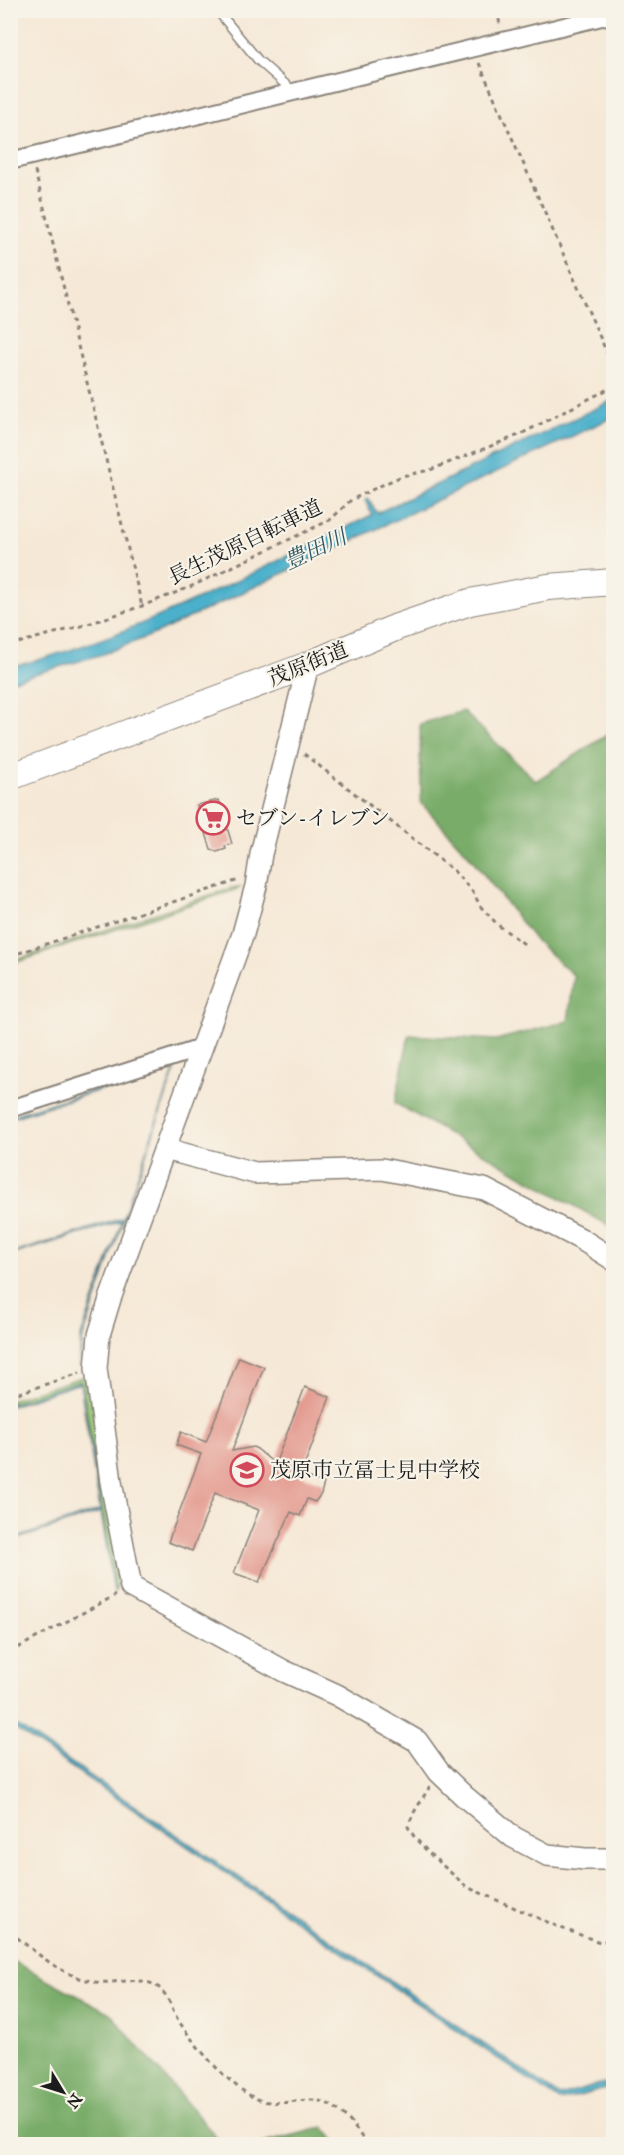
<svg xmlns="http://www.w3.org/2000/svg" width="624" height="2155" font-family="'IM FELL Great Primer','Noto Serif JP',serif">
  <rect width="100%" height="100%" fill="#f7f3e8"/>
  <filter id="ink" filterUnits="userSpaceOnUse"><feTurbulence type="fractalNoise" baseFrequency=".0167" numOctaves="2"/><feDisplacementMap in="SourceGraphic" scale="12" xChannelSelector="R" yChannelSelector="G"/><feConvolveMatrix kernelMatrix="1 2 1 2 8 2 1 2 1" color-interpolation-filters="sRGB"/></filter>
  <filter id="wash" filterUnits="userSpaceOnUse"><feTurbulence type="fractalNoise" baseFrequency=".008" numOctaves="4" result="noise"/><feDisplacementMap in="SourceGraphic" scale="24" xChannelSelector="R" yChannelSelector="G"/><feGaussianBlur stdDeviation="1.35" result="paint"/><feColorMatrix in="noise" values="0 0 0 0 0 0 0 0 0 0 0 0 0 0 0 0 0 1.4 0 .05"/><feComposite in="paint" operator="in"/></filter>
  <g filter="url(#wash)">
    <rect width="100%" height="100%" fill="#f6e8d6"/>
    <g fill="#96c776" stroke="#597249" stroke-width="1.5">
      <path d="M242,887L234,890L11,964L10,962L231,888Z"/>
      <path d="M82,1377L89,1379L120,1580L115,1591L82,1382L11,1404L10,1400Z"/>
    </g>
    <g fill="#78ac67" stroke="#4a6442" stroke-width="1.5">
      <path d="M463,711L536,781L613,731V1228L395,1103L409,1035L496,1040L568,1021L574,976L534,939L468,854L421,803L420,724Z"/>
      <path d="M11,1960L110,2013L222,2144H11Z"/>
      <path d="M324,2127L338,2144H260Z"/>
    </g>
    <g fill="#4cb0cb" stroke="#346674" stroke-width="1.5">
      <path d="M613,400V417L157,633L103,654L11,681V667C138,636 254,571 372,515L365,500L368,498L377,513Z"/>
      <path d="M177,1064L83,1337L79,1366L81,1337L122,1221L11,1255V1254L123,1218L176,1066L11,1118L10,1116Z"/>
      <path d="M80,1381L115,1591L114,1592L101,1512L11,1541V1540L100,1510L80,1383L11,1406V1404Z"/>
      <path d="M10,1721L560,2096L613,2081V2087L560,2101L11,1726Z"/>
    </g>
    <g id="blocks">
      <g fill="#e49b91">
        <path d="M219,800L232,844L225,846L226,849L217,852L211,849L197,805Z"/>
        <path d="M239,1357L264,1367L232,1451L253,1447L257,1449L275,1464L305,1387L330,1397L301,1475L324,1483L321,1494L315,1502L307,1499L300,1516L291,1512L259,1582L234,1573L259,1510L215,1493L192,1551L168,1542L201,1454L176,1445L181,1432L206,1442Z"/>
      </g>
    </g>
  </g>
  <g filter="url(#ink)">
    <use href="#blocks" fill-opacity="0" stroke="#898279" stroke-width="1.5"/>
    <g fill="none" stroke-linecap="round" stroke-linejoin="round">
      <g stroke="#898279" stroke-width="11">
        <path id="service" d="M217,10L258,60L294,92"/>
      </g>
      <g stroke="#898279" stroke-width="20">
        <g id="minor">
          <path d="M10,161L614,14"/>
          <path d="M10,1109L201,1048"/>
        </g>
      </g>
      <g stroke="#898279" stroke-width="24">
        <g id="tertiary">
          <path d="M308,665L261,854L256,886L243,934L110,1299L99,1335L96,1368L111,1482L131,1587L284,1671L337,1695L417,1741L439,1772L464,1796L513,1837L547,1855L585,1859H614"/>
          <path d="M165,1149L255,1173L382,1169L484,1189L581,1239L614,1260"/>
        </g>
      </g>
      <g stroke="#898279" stroke-width="28">
        <path id="primary" d="M10,777L308,665L397,627L470,602L548,587L614,582"/>
      </g>
      <g stroke="#898279" stroke-width="3" stroke-dasharray="4.5 4.5" stroke-linecap="butt">
        <path d="M498,10L500,28"/>
        <path d="M479,63L614,369"/>
        <path d="M35,171L142,606"/>
        <path d="M10,645L85,625L142,606L190,587L330,520L351,500L384,484L402,476L430,470L519,435L614,386"/>
        <path d="M304,754L453,870L472,891L481,907L498,925L527,946"/>
        <path d="M10,956L239,880"/>
        <path d="M10,1396L80,1373"/>
        <path d="M10,1652L116,1595"/>
        <path d="M430,1786L413,1814L408,1827L415,1838L432,1856L467,1887L561,1928L600,1942L614,1939"/>
        <path d="M10,1932C36,1952 62,1977 96,1982C115,1984 137,1976 155,1985C169,1993 171,2010 180,2023C197,2048 229,2086 257,2099C266,2103 280,2103 289,2102C296,2101 304,2100 312,2100C337,2101 355,2126 366,2144"/>
      </g>
      <use href="#service" stroke="#fff" stroke-width="8"/>
      <use href="#minor" stroke="#fff" stroke-width="16"/>
      <use href="#tertiary" stroke="#fff" stroke-width="21"/>
      <use href="#primary" stroke="#fff" stroke-width="26"/>
    </g>
  </g>
  <defs>
    <g id="supermarket-ring" transform="scale(1.725)"><circle r="9.5" fill="#f7f3e8" stroke="#d1495b" stroke-width="1.5"/><path d="M-6-5.5h2.5l.6 2H6L4.5 2H-2.5L-4.4-4H-6ZM-1.5 3.2a1.3 1.3 0 1 0 .1 0ZM3 3.2a1.3 1.3 0 1 0 .1 0Z" fill="#d1495b"/></g>
    <g id="school-ring" transform="scale(1.725)"><circle r="9.5" fill="#f7f3e8" stroke="#d1495b" stroke-width="1.5"/><path d="M0-5L7-2L0 1L-7-2ZM-4 1L0 2.5L4 1V4Q0 6-4 4Z" fill="#d1495b"/></g>
  </defs>
  <g fill-rule="evenodd">
    <use href="#supermarket-ring" x="213" y="818"/>
    <use href="#school-ring" x="247" y="1470"/>
  </g>
  <g text-anchor="middle" dominant-baseline="central" stroke-width="4.5" stroke-linejoin="round" paint-order="stroke">
    <g font-size="21" fill="#1c1c1c" stroke="#f7f3e8">
      <text transform="translate(245 542) rotate(-26)">長生茂原自転車道</text>
      <text transform="translate(308 664) rotate(-22)">茂原街道</text>
    </g>
    <g font-size="21" fill="#1c1c1c" stroke="#f7f3e8" text-anchor="start">
      <text x="236" y="818">セブン-イレブン</text>
      <text x="270" y="1470">茂原市立冨士見中学校</text>
    </g>
    <g font-size="22" font-style="italic" fill="#2f5762" stroke="#f7f3e8">
      <text transform="translate(315 549) rotate(-25)">豊田川</text>
    </g>
  </g>
  <rect width="624" height="2155" fill="none" stroke="#f7f3e8" stroke-width="36"/>
  <g transform="translate(63 2092) rotate(128)" stroke="#f7f3e8" stroke-width="4.5" paint-order="stroke">
  <path d="M0-4.5L10 22L0 15L-10 22Z" fill="#1c1c1c"/>
  <text y="-9" font-size="16" font-weight="bold" text-anchor="middle" fill="#1c1c1c">N</text>
  </g>
</svg>
